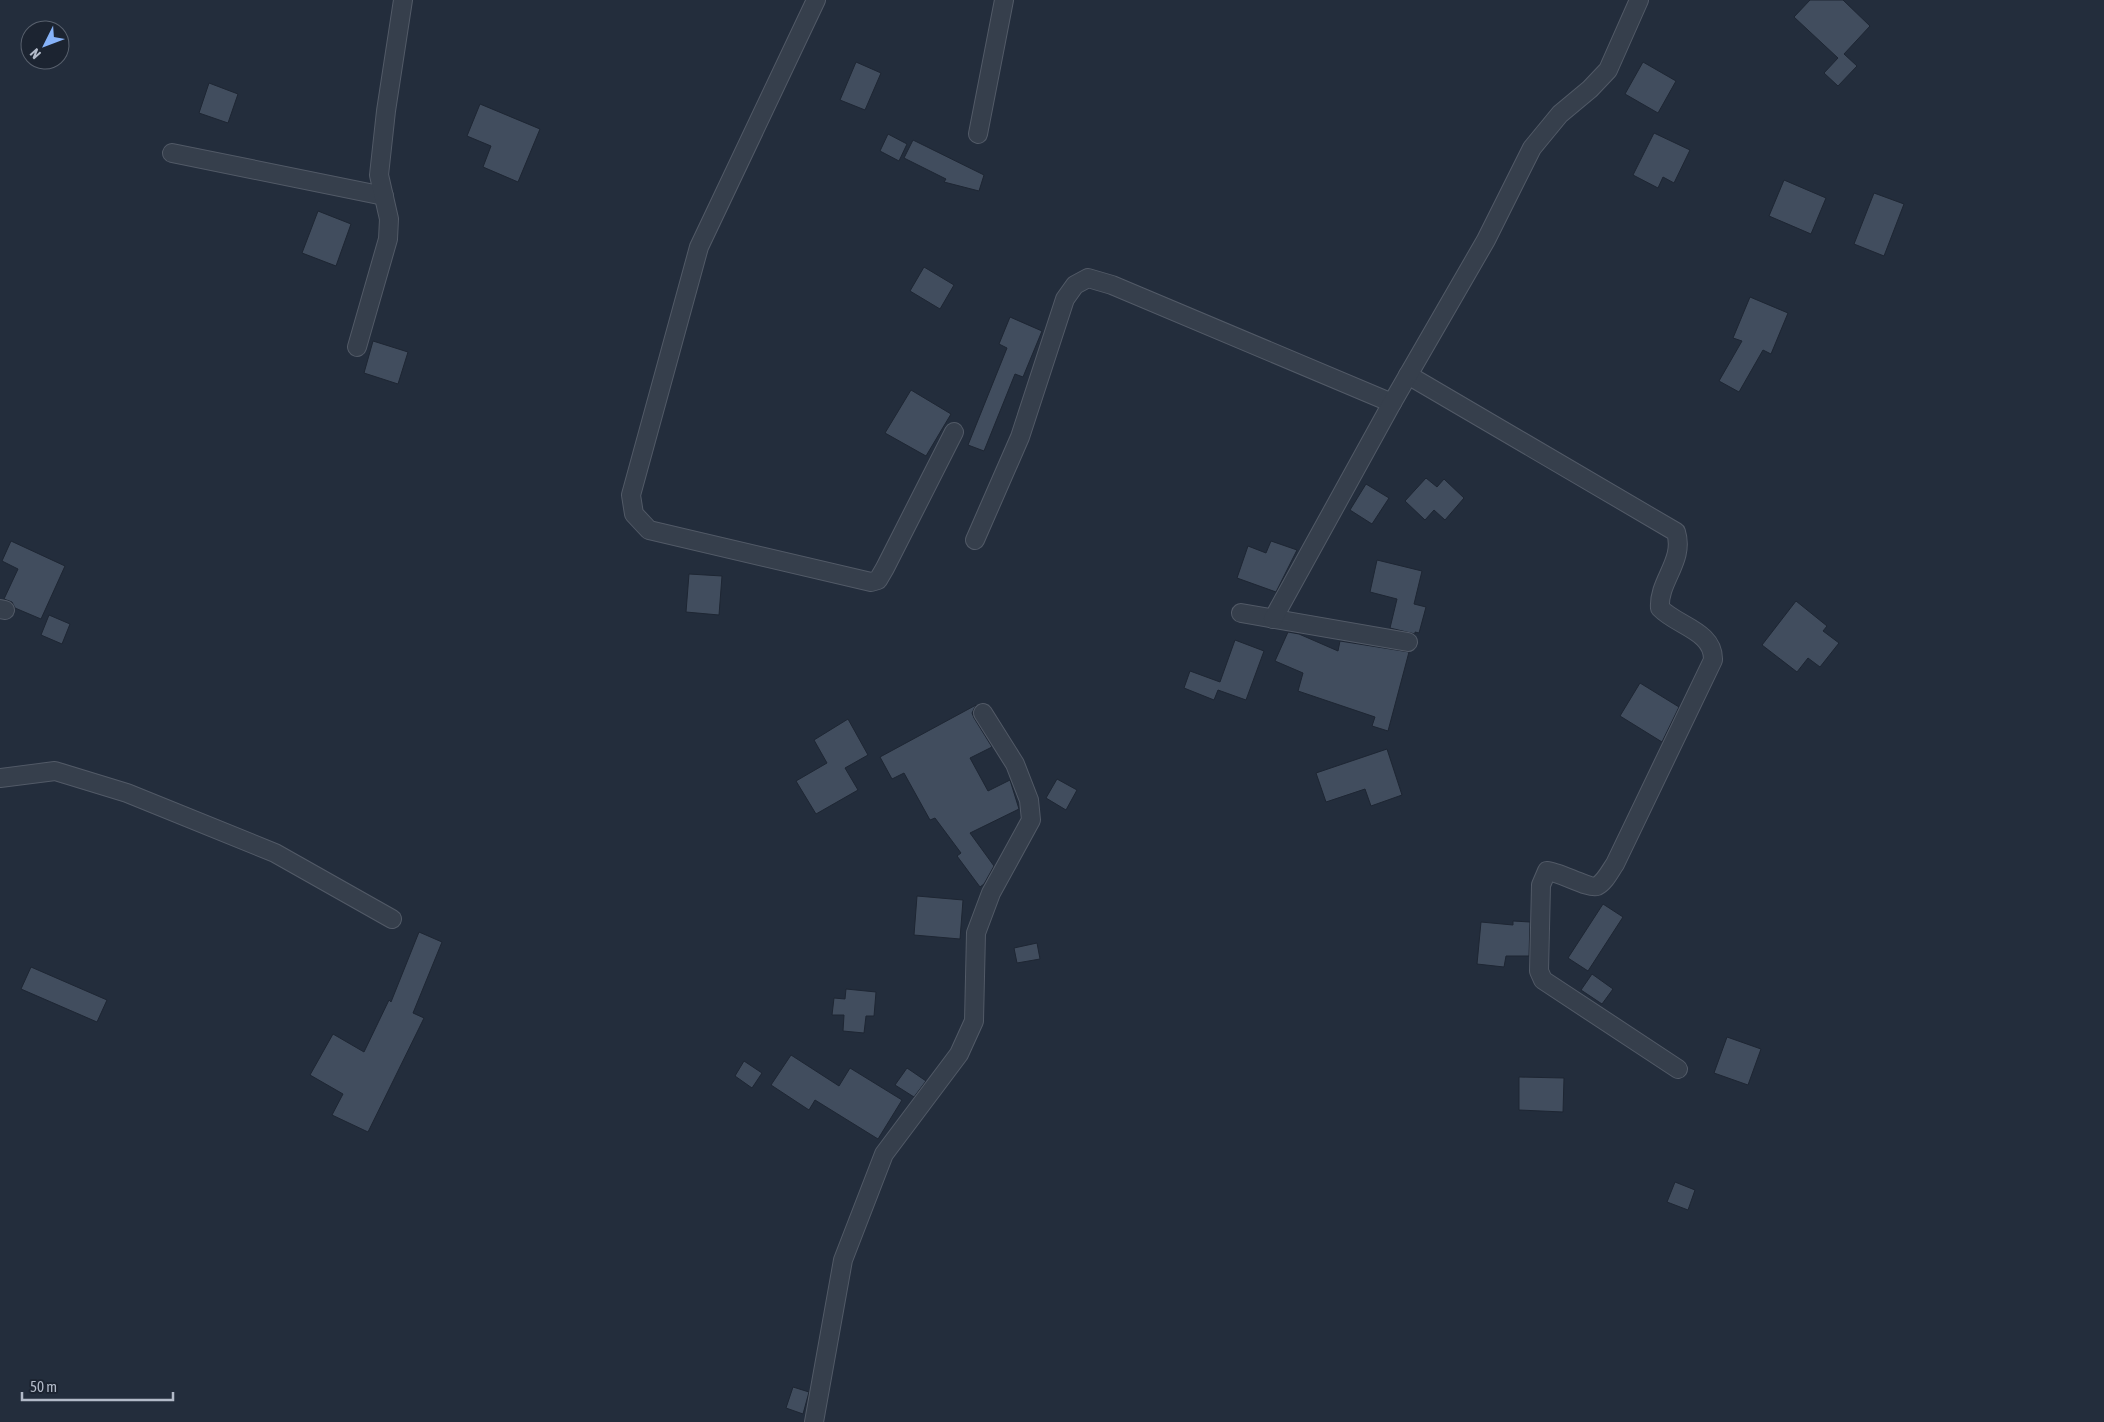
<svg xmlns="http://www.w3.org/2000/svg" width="2104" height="1422" font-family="'Asap Condensed',sans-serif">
  <rect width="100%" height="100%" fill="#232d3c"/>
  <g fill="#414d5e" stroke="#1e2633">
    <path d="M1810,0H1843L1870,26L1844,54L1857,66L1838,86L1824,73L1838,58L1794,17Z"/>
    <path d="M856,62L881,73L865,110L840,100Z"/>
    <path d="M1643,62L1676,81L1658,113L1625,94Z"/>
    <path d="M209,83L238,94L228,123L199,113Z"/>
    <path d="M480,104L540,129L518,182L483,167L491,146L467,136Z"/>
    <path d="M1654,133L1690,150L1674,183L1663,177L1658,188L1633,175Z"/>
    <path d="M888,134L907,144L899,161L880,151Z"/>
    <path d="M913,140L984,175L979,191L944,182L946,179L904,158Z"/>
    <path d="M1784,180L1826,198L1811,234L1769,216Z"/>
    <path d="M1874,193L1904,204L1884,256L1854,244Z"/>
    <path d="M318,211L351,224L336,266L302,253Z"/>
    <path d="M924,267L954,285L940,309L910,291Z"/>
    <path d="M1750,297L1788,313L1771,354L1763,350L1739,392L1719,381L1742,341L1733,338Z"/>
    <path d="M1010,317L1042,331L1023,377L1015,374L984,451L968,445L1007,348L999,344Z"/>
    <path d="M373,341L408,352L398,384L364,373Z"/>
    <path d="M911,390L951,414L926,456L885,433Z"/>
    <path d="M1426,478L1437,487L1444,479L1464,498L1445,520L1434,510L1425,520L1405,501Z"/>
    <path d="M1366,484L1389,498L1372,524L1350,510Z"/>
    <path d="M11,541L65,566L41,619L15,608L12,602L4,599L18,569L2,561Z"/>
    <path d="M1271,541L1297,550L1276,592L1237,578L1248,546L1266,553Z"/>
    <path d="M1377,560L1422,571L1414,604L1426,607L1419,633L1415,632V634L1390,628L1397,599L1370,592Z"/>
    <path d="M689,574L722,576L719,615L686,612Z"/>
    <path d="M1796,601L1827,626L1823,631L1839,643L1820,667L1808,658L1797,672L1762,645Z"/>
    <path d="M49,615L70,624L62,644L41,635Z"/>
    <path d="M1288,632L1299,634L1338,651L1340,641L1409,652L1388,731L1372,726L1375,717L1298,691L1303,673L1275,661Z"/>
    <path d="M1235,640L1264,651L1246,700L1218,690L1214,700L1184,688L1190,671L1220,682Z"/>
    <path d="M1640,683L1679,707L1662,742L1620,716Z"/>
    <path d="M976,705L972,713L974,718L992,747L970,758L988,791L1010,780L1019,809L970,833L994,866L984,884L980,887L957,856L961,853L935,818L930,820L904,773L892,779L880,757Z"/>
    <path d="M848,719L868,755L845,768L858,790L816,814L796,781L827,763L814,740Z"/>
    <path d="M1387,749L1402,795L1371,806L1365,789L1326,802L1316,773Z"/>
    <path d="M1057,779L1077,790L1066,810L1046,798Z"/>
    <path d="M917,896L963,900L960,939L914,935Z"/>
    <path d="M1603,904L1623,917L1588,971L1568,958Z"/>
    <path d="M1513,921L1530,922L1529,956H1506L1504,967L1477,964L1481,922L1513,925Z"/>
    <path d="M419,932L442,942L413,1013L424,1018L368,1132L332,1115L343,1094L310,1075L333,1034L364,1052L389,1000L391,1002Z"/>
    <path d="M1037,943L1040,959L1017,963L1014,948Z"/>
    <path d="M31,967L107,1000L97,1022L21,989Z"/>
    <path d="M1592,974L1613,989L1602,1004L1581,990Z"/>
    <path d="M846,989L876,992L874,1016H866L864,1033L843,1031L844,1015H832L834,998L845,999Z"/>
    <path d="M1727,1037L1761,1049L1748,1085L1714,1073Z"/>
    <path d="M791,1055L839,1086L850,1068L902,1100L878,1139L815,1100L809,1110L771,1085Z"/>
    <path d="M744,1061L762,1073L752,1088L735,1076Z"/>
    <path d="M907,1068L926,1081L914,1097L895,1085Z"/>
    <path d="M1519,1077L1564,1078L1563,1112L1519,1110Z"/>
    <path d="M1675,1182L1695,1190L1688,1210L1667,1202Z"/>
    <path d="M793,1387L809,1392L803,1414L786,1408Z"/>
  </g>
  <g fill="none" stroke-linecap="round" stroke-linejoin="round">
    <g stroke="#525a67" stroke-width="20">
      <g id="street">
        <path d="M816,0L699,247L631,495L634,514L649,530L871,582L878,580L885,568L954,432"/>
        <path d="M978,134L1004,0"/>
        <path d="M172,153L384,196"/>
        <path d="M357,347L388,239L389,219L379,175L386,111L403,0"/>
        <path d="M1408,375L1676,532C1685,561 1658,581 1660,608C1677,626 1714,631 1713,660L1615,864C1610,871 1605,882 1597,886C1589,889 1560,872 1547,871L1541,885L1539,971L1543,980L1678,1069"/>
        <path d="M975,540L1020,437L1065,299L1075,285L1088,278L1112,285L1392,403"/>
        <path d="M0,609L5,610"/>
        <path d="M1241,613L1408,642"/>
        <path d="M1273,619L1392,403L1486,240L1532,148L1560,114L1590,89L1608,70L1639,0"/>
        <path d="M0,778L55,771L127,793L275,853L392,919"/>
        <path d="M814,1422L843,1260L884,1154L959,1054L974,1021L976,933L991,893L1031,820L1029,800L1015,764L983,713"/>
      </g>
    </g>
    <use href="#street" stroke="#363f4c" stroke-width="18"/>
  </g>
  <g transform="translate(45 45) rotate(228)"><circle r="24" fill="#1c2431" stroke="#58606d"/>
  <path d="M0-4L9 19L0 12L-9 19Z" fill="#86b2f8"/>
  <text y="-8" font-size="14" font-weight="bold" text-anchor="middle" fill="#b2bac8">N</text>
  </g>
  <path d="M22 1392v8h151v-8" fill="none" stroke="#b2bac8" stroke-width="2.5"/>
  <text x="30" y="1392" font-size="15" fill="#b2bac8" stroke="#1c2431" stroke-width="4" paint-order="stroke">50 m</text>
</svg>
